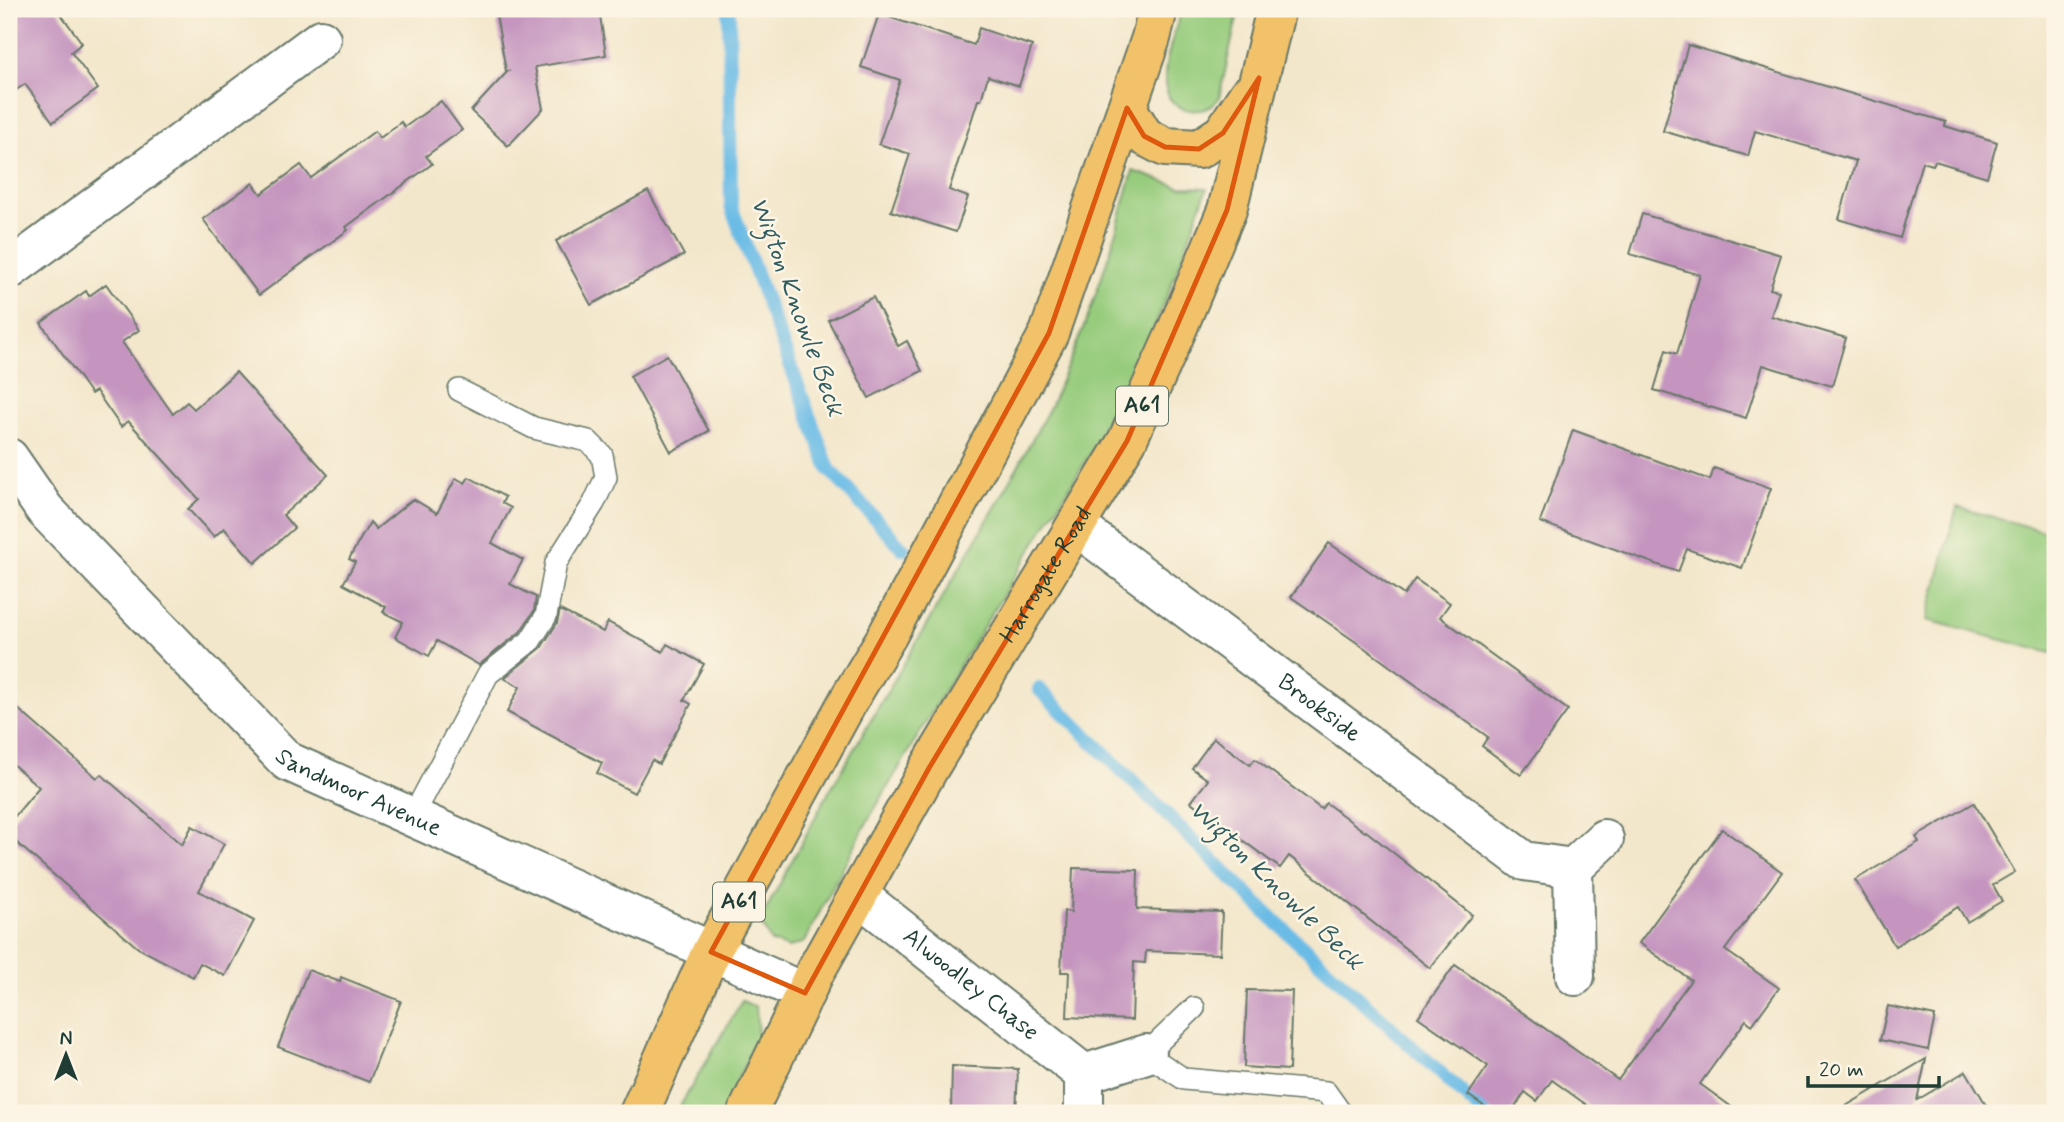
<svg xmlns="http://www.w3.org/2000/svg" width="2064" height="1122" font-family="Mynerve,sans-serif">
  <rect width="100%" height="100%" fill="#fcf5e5"/>
  <filter id="ink" filterUnits="userSpaceOnUse"><feTurbulence type="fractalNoise" baseFrequency=".0143" numOctaves="2"/><feDisplacementMap in="SourceGraphic" scale="14" xChannelSelector="R" yChannelSelector="G"/><feConvolveMatrix kernelMatrix="1 2 1 2 8 2 1 2 1" color-interpolation-filters="sRGB"/></filter>
  <filter id="wash" filterUnits="userSpaceOnUse"><feTurbulence type="fractalNoise" baseFrequency=".00686" numOctaves="4" result="noise"/><feDisplacementMap in="SourceGraphic" scale="28" xChannelSelector="R" yChannelSelector="G"/><feGaussianBlur stdDeviation="1.57" result="paint"/><feColorMatrix in="noise" values="0 0 0 0 0 0 0 0 0 0 0 0 0 0 0 0 0 1.4 0 .05"/><feComposite in="paint" operator="in"/></filter>
  <g filter="url(#wash)">
    <rect width="100%" height="100%" fill="#f3e7cb"/>
    <g fill="#97cc7d" stroke="#5b8458" stroke-width="2">
      <path d="M1182,9H1239L1219,98C1211,108 1203,112 1190,110C1144,104 1174,36 1182,9Z"/>
      <path d="M1133,171L1180,187L1207,188L1179,266L1147,345L1103,433L952,678L867,822L804,942L789,948L771,942L760,921L826,797L1004,492L1051,405L1088,317L1112,246Z"/>
      <path d="M1957,507L2055,534V654L1927,620Z"/>
      <path d="M742,1001L756,1007L758,1036L722,1113H676Z"/>
    </g>
    <g fill="none" stroke-linecap="round" stroke-linejoin="round">
      <g stroke="#6abce6" stroke-width="14">
        <path d="M729,9L731,206L829,469L903,549"/>
        <path d="M1039,689L1274,920L1484,1113"/>
      </g>
    </g>
    <g id="blocks">
      <g fill="#c595c0">
        <path d="M9,9H57L82,43L71,52L98,89L53,122L25,84L9,95Z"/>
        <path d="M495,9H599L606,55L535,67L543,109L508,146L471,111L508,71H506Z"/>
        <path d="M879,14L974,45L979,28L1032,46L1019,86L988,76L981,100H978L949,190L968,197L956,232L891,211L910,154L879,144L900,80L861,67Z"/>
        <path d="M1688,45L1946,122L1945,126L1997,142L1987,177L1935,161L1933,165L1922,162L1900,238L1839,219L1856,161L1755,131L1748,156L1663,131Z"/>
        <path d="M441,101L462,130L426,156L432,164L346,227L348,230L259,295L203,219L253,183L261,194L301,165L311,178L375,131L380,138L401,122L405,127Z"/>
        <path d="M648,191L684,255L591,305L556,241Z"/>
        <path d="M1642,214L1781,255L1770,289L1779,291L1771,316L1846,338L1832,386L1763,365L1746,418L1654,390L1666,350L1677,354L1700,275L1630,254Z"/>
        <path d="M106,284L139,330L122,342L173,414L187,402L194,409L236,372L328,475L283,515L294,528L255,563L224,528L214,537L188,509L199,499L128,421L121,427L96,391L91,394L41,323L86,291L89,296Z"/>
        <path d="M873,297L898,346L907,341L922,371L869,398L828,320Z"/>
        <path d="M667,355L709,431L671,452L630,376Z"/>
        <path d="M1573,430L1710,480L1714,468L1771,488L1742,568L1687,549L1678,572L1540,522Z"/>
        <path d="M469,477L505,497L502,503L511,508L492,543L523,560L510,584L536,597L534,611L520,632L479,665L437,641L429,656L395,637L403,622L383,612L386,607L343,584L355,562L349,559L370,522L376,529L413,499L437,513L456,478L465,483Z"/>
        <path d="M1329,543L1404,595L1415,579L1450,603L1440,617L1568,710L1521,775L1482,746L1488,737L1366,649L1291,597Z"/>
        <path d="M560,610L603,632L608,622L663,652L667,644L704,664L684,700L691,704L659,764L652,760L634,793L597,773L602,763L507,712L520,687L504,678L541,648L557,623Z"/>
        <path d="M9,701L97,778L101,774L182,845L192,826L224,844L199,891L254,921L225,976L200,963L193,977L138,948L9,836V823L39,787L9,761Z"/>
        <path d="M1214,738L1250,765L1255,759L1321,809L1326,803L1365,832L1366,831L1472,915L1430,968L1289,856L1280,868L1191,802L1208,780L1192,768Z"/>
        <path d="M1974,803L2015,872L1993,885L2002,901L1967,922L1958,907L1895,946L1855,880L1919,842L1916,837Z"/>
        <path d="M1722,829L1782,872L1725,950L1779,988L1752,1025L1746,1020L1700,1084L1740,1113H1594L1595,1111L1552,1080L1537,1101L1525,1092L1511,1113H1494L1468,1095L1488,1066L1418,1017L1455,965L1618,1080L1691,980L1639,943Z"/>
        <path d="M1073,868L1138,870L1137,909L1222,912L1220,954L1146,951L1145,963L1134,962L1132,1020L1067,1017L1069,972H1061L1064,911L1071,912Z"/>
        <path d="M308,970L340,982L341,977L401,1001L369,1082L278,1047Z"/>
        <path d="M1247,990L1292,991L1289,1070L1244,1067Z"/>
        <path d="M1888,1006L1935,1016L1928,1050L1880,1040Z"/>
        <path d="M1926,1059L1917,1100L1966,1071L1991,1113H1834Z"/>
        <path d="M952,1066L1018,1069L1016,1113H951Z"/>
      </g>
    </g>
  </g>
  <g filter="url(#ink)">
    <use href="#blocks" fill-opacity="0" stroke="#697869" stroke-width="2"/>
    <g fill="none" stroke-linecap="round" stroke-linejoin="round">
      <g stroke="#697869" stroke-width="24">
        <g id="lane">
          <path d="M412,818L488,674L530,641L546,616L556,563L594,503L606,477L602,455L588,441L534,428L459,390"/>
          <path d="M1194,1008L1146,1054L1184,1079L1326,1092L1341,1113"/>
        </g>
      </g>
      <g stroke="#697869" stroke-width="42">
        <g id="street">
          <path d="M9,270L321,39"/>
          <path id="s1" d="M9,458L45,510L287,761L805,993"/>
          <path id="s2" d="M1076,526L1524,861L1573,868L1604,839"/>
          <path d="M1573,868L1575,976"/>
          <path id="s3" d="M858,895L1084,1074V1113"/>
          <path d="M1084,1074L1146,1054"/>
        </g>
      </g>
      <g stroke="#697869" stroke-width="42">
        <g id="highway">
          <path d="M1127,108L1144,136L1165,147L1199,149L1223,133L1248,95"/>
          <path d="M639,1113L711,952L851,696L887,636L1049,333L1151,38L1158,9"/>
          <path id="s4" d="M747,1113L815,972L929,768L1127,441L1176,332L1227,210L1276,9"/>
        </g>
      </g>
      <use href="#lane" stroke="#fff" stroke-width="21"/>
      <use href="#street" stroke="#fff" stroke-width="38"/>
      <use href="#highway" stroke="#f2c26a" stroke-width="38"/>
    </g>
  </g>
  <path fill="none" stroke="#de580e" stroke-width="5" stroke-linejoin="round" d="M1259,78L1227,210L1127,441L929,768L805,993L711,952L1049,333L1127,108L1144,136L1165,147L1199,149L1223,133Z"/>
  <g text-anchor="middle" dominant-baseline="central" stroke-width="5" stroke-linejoin="round" paint-order="stroke">
    <g fill="#fcf5e5" stroke="#617469" stroke-width="2">
      <rect x="1116" y="386.5" width="52" height="39" rx="5"/>
      <rect x="713" y="882.5" width="52" height="39" rx="5"/>
    </g>
    <g font-size="23" font-weight="bold" fill="#1f3d34">
      <text x="1142" y="406">A61</text>
      <text x="739" y="902">A61</text>
    </g>
    <g font-size="24" fill="#1f3d34" stroke="#fcf5e5">
      <text stroke="none"><textPath href="#s4" startOffset="616">Harrogate Road</textPath></text>
      <text stroke="none"><textPath href="#s2" startOffset="304">Brookside</textPath></text>
      <text stroke="none"><textPath href="#s1" startOffset="490">Sandmoor Avenue</textPath></text>
      <text stroke="none"><textPath href="#s3" startOffset="144">Alwoodley Chase</textPath></text>
    </g>
    <g font-size="26" font-style="italic" fill="#325d60" stroke="#fcf5e5">
      <text transform="translate(797 307) rotate(70)">Wigton Knowle Beck</text>
      <text transform="translate(1276 886) rotate(44)">Wigton Knowle Beck</text>
    </g>
  </g>
  <rect width="2064" height="1122" fill="none" stroke="#fcf5e5" stroke-width="35"/>
  <g transform="translate(66 1055)" stroke="#fcf5e5" stroke-width="5" paint-order="stroke">
  <path d="M0-5L12 26L0 18L-12 26Z" fill="#1f3d34"/>
  <text y="-10" font-size="19" font-weight="bold" text-anchor="middle" fill="#1f3d34">N</text>
  </g>
  <path d="M1808 1076v10h131v-10" fill="none" stroke="#1f3d34" stroke-width="3.5"/>
  <text x="1819" y="1076" font-size="21" fill="#1f3d34" stroke="#fcf5e5" stroke-width="5" paint-order="stroke">20 m</text>
</svg>
